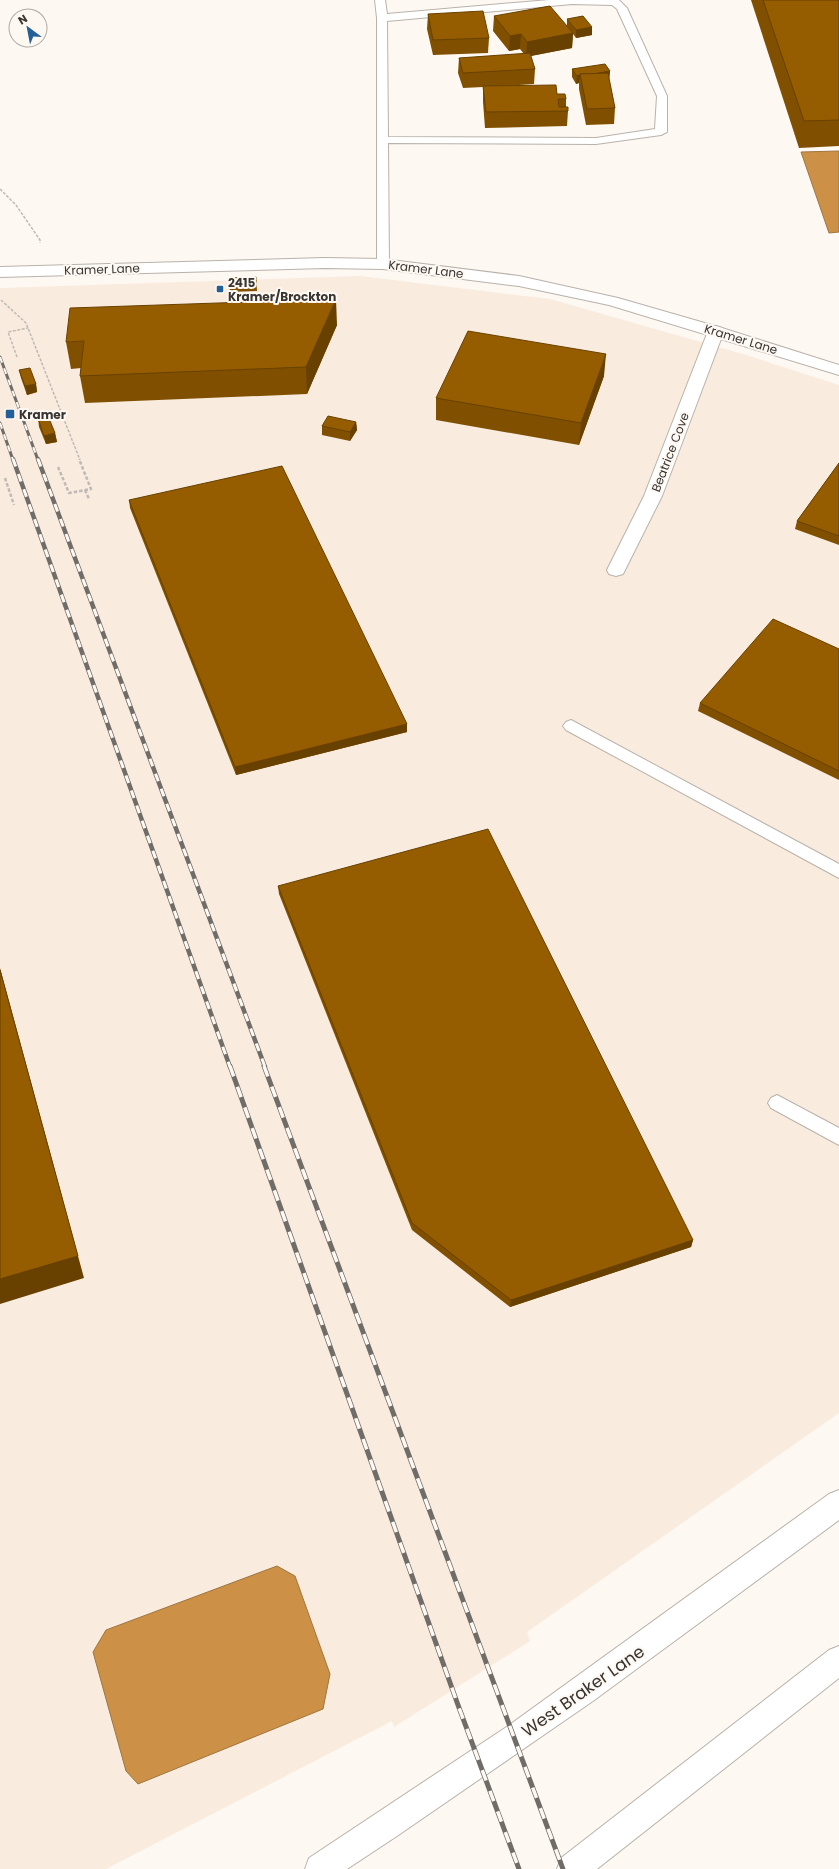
<svg xmlns="http://www.w3.org/2000/svg" width="839" height="1869" font-family="Poppins,sans-serif">
  <rect width="100%" height="100%" fill="#fef8f2"/>
  <path fill="#f9ecde" d="M360,276L550,299L743,354L839,385V1413L527,1632L530,1641L394,1727L392,1721L106,1869H0V288Z"/>
  <g fill="#cc9147" stroke="#9f7540">
    <path d="M839,151V232L829,233L801,152Z"/>
    <path d="M277,1566L295,1576L330,1674L323,1709L138,1784L126,1771L93,1652L106,1630Z"/>
  </g>
  <g fill="none" stroke-linecap="round" stroke-linejoin="round">
    <g stroke="#b9b2ab" stroke-width="2">
      <g id="lane">
        <path d="M375,0H385L387,14L549,0H619L627,8L667,96V132L661,135L596,144L388,143L389,264L383,268L379,267L377,264V18ZM572,4L612,5L617,9L657,96L655,129L596,138L388,137L387,21Z"/>
        <path d="M571,720L839,864V878L566,730L563,726L566,722Z"/>
        <path d="M777,1095L839,1128V1145L771,1108L768,1103L771,1098Z"/>
      </g>
    </g>
    <g stroke="#b9b2ab" stroke-width="2">
      <path id="street" d="M716,326L722,328L724,331L662,496L623,574L616,576L609,574L607,570L644,496L708,331L710,328Z"/>
    </g>
    <g stroke="#b9b2ab" stroke-width="2">
      <g id="secondary">
        <path d="M325,258L383,259L519,276L618,298L722,328L839,365V375L609,305L519,286L383,269L325,268L0,277V267Z"/>
        <path d="M839,1490V1520L593,1701L397,1836L347,1869H305L309,1858L508,1726L829,1494Z"/>
        <path d="M839,1646V1678L597,1869H557L561,1858L829,1650Z"/>
      </g>
    </g>
    <g stroke="#bfbab5" stroke-width="1.5" stroke-dasharray="3 1.5" stroke-linecap="butt">
      <path d="M0,189L16,205L40,240V243"/>
      <path d="M1,300L26,323L80,460"/>
      <path d="M17,357L8,332L28,328"/>
    </g>
    <g stroke="#bfbab5" stroke-width="2.5" stroke-dasharray="3.5 2" stroke-linecap="butt">
      <path d="M58,467L69,493L91,489L79,459"/>
      <path d="M5,478L14,505"/>
      <path d="M85,490L89,499"/>
    </g>
    <use href="#lane" fill="#fff" fill-rule="evenodd"/>
    <use href="#street" fill="#fff" fill-rule="evenodd"/>
    <use href="#secondary" fill="#fff" fill-rule="evenodd"/>
    <g stroke="#706c68" stroke-width="3">
      <g id="rail-far2">
        <path d="M0,357L38,460"/>
        <path d="M0,423L13,460"/>
      </g>
    </g>
    <g stroke="#706c68" stroke-width="4.5">
      <g id="rail-far1">
        <path d="M13,459L230,1067"/>
        <path d="M38,459L265,1067"/>
      </g>
    </g>
    <g stroke="#706c68" stroke-width="5">
      <g id="rail">
        <path d="M230,1066L458,1705L519,1869"/>
        <path d="M264,1066L563,1869"/>
      </g>
    </g>
    <use href="#rail-far2" stroke="#fef8f2" stroke-width="2" stroke-dasharray="6" stroke-linecap="butt"/>
    <use href="#rail-far1" stroke="#fef8f2" stroke-width="3" stroke-dasharray="8" stroke-linecap="butt"/>
    <use href="#rail" stroke="#fef8f2" stroke-width="3.5" stroke-dasharray="11" stroke-linecap="butt"/>
  </g>
  <g fill="#805000">
    <path d="M751,0H839V146L799,148Z"/>
    <path d="M428,14L489,38L488,53L433,55L427,29Z"/>
    <path d="M494,16L567,26V19L592,27V35L576,38L573,34L572,48L530,56L535,69L534,84L505,86L557,94L566,99V107L568,111L567,126L485,128L483,102V87L463,88L458,73L459,58L524,54L520,49L509,51L493,31Z"/>
    <path d="M572,69L610,71L609,79L615,108L614,124L586,125L579,89V83L576,84L572,77Z"/>
    <path d="M256,277L257,291L230,292L229,284Z"/>
    <path d="M337,325L307,394L85,403L80,376L81,368L71,369L66,342Z"/>
    <path d="M19,370L36,384L37,392L27,395L21,378Z"/>
    <path d="M604,376L579,445L436,420V398Z"/>
    <path d="M38,418L55,433L57,442L46,444L39,427Z"/>
    <path d="M356,422L357,430L350,441L322,435V426Z"/>
    <path d="M839,463V545L795,529L797,521Z"/>
    <path d="M129,500L407,724V732L236,775L130,508Z"/>
    <path d="M839,649V780L698,711L700,703Z"/>
    <path d="M278,886L693,1240L691,1247L510,1307L412,1230L279,894Z"/>
  </g>
  <g fill="#684100">
    <path d="M592,27V35L576,38V30Z"/>
    <path d="M573,33L572,48L526,57L527,42Z"/>
    <path d="M521,34L520,49L509,51L510,36Z"/>
    <path d="M610,71L609,79L582,83L580,75Z"/>
    <path d="M580,75L579,83L576,84L577,76Z"/>
    <path d="M336,299L337,325L307,394L306,367Z"/>
    <path d="M606,354L604,376L579,445L581,423Z"/>
    <path d="M36,384L37,392L27,395L25,386Z"/>
    <path d="M356,422L357,430L350,441V432Z"/>
    <path d="M55,433L57,442L46,444L44,436Z"/>
    <path d="M407,724V732L236,775L235,767Z"/>
    <path d="M0,968L84,1278L0,1304Z"/>
    <path d="M693,1240L691,1247L510,1307L511,1300Z"/>
  </g>
  <g fill="#955d00" stroke="#684100">
    <path d="M763,0H839V120L804,121Z"/>
    <path d="M550,6L573,33L527,42L521,34L510,36L494,16Z"/>
    <path d="M483,11L489,38L433,40L428,14Z"/>
    <path d="M583,16L592,27L576,30L567,19Z"/>
    <path d="M530,53L535,69L463,73L459,58Z"/>
    <path d="M605,64L610,71L593,74H580V75L577,76L572,69Z"/>
    <path d="M608,73L615,108L587,109L580,74Z"/>
    <path d="M556,85L557,94H565L566,99H558L559,107H568V111L486,112L483,86Z"/>
    <path d="M256,277V283L229,284V278Z"/>
    <path d="M336,299L306,367L80,376L84,341L66,342L70,308Z"/>
    <path d="M468,331L606,354L581,423L436,398Z"/>
    <path d="M30,368L36,384L25,386L19,370Z"/>
    <path d="M48,416L55,433L44,436L38,418Z"/>
    <path d="M328,416L356,422L350,432L322,426Z"/>
    <path d="M839,463V536L797,521Z"/>
    <path d="M282,466L407,724L235,767L129,500Z"/>
    <path d="M773,619L839,649V771L700,703Z"/>
    <path d="M488,829L693,1240L511,1300L412,1223L278,886Z"/>
    <path d="M0,970L78,1256L0,1279Z"/>
  </g>
  <g fill="#246097" stroke="#fef8f2" stroke-width="1.5">
    <rect x="216" y="285" width="8" height="8" rx="2"/>
    <rect x="5" y="409" width="10" height="10" rx="2"/>
  </g>
  <g text-anchor="middle" dominant-baseline="central" stroke-width="4" stroke-linejoin="round" paint-order="stroke">
    <g font-size="12" fill="#373431" stroke="#fef8f2">
      <text transform="translate(102 269) rotate(-2)">Kramer Lane</text>
      <text transform="translate(426 269) rotate(7)">Kramer Lane</text>
      <text transform="translate(741 339) rotate(17)">Kramer Lane</text>
      <text transform="translate(670 452) rotate(-69)">Beatrice Cove</text>
    </g>
    <g font-size="12" font-weight="bold" fill="#373431" stroke="#fef8f2" text-anchor="start">
      <text x="228" y="282">2415<tspan x="228" dy="14">Kramer/Brockton</tspan></text>
      <text x="19" y="414">Kramer</text>
    </g>
    <g font-size="17" fill="#373431" stroke="#fef8f2">
      <text transform="translate(583 1691) rotate(-35)">West Braker Lane</text>
    </g>
  </g>
  <g transform="translate(28 28) rotate(328)"><circle r="19" fill="#fef8f2" stroke="#aeaaa5"/>
  <path d="M0-3L7 15L0 10L-7 15Z" fill="#246097"/>
  <text y="-6" font-size="11" font-weight="bold" text-anchor="middle" fill="#373431">N</text>
  </g>
</svg>
